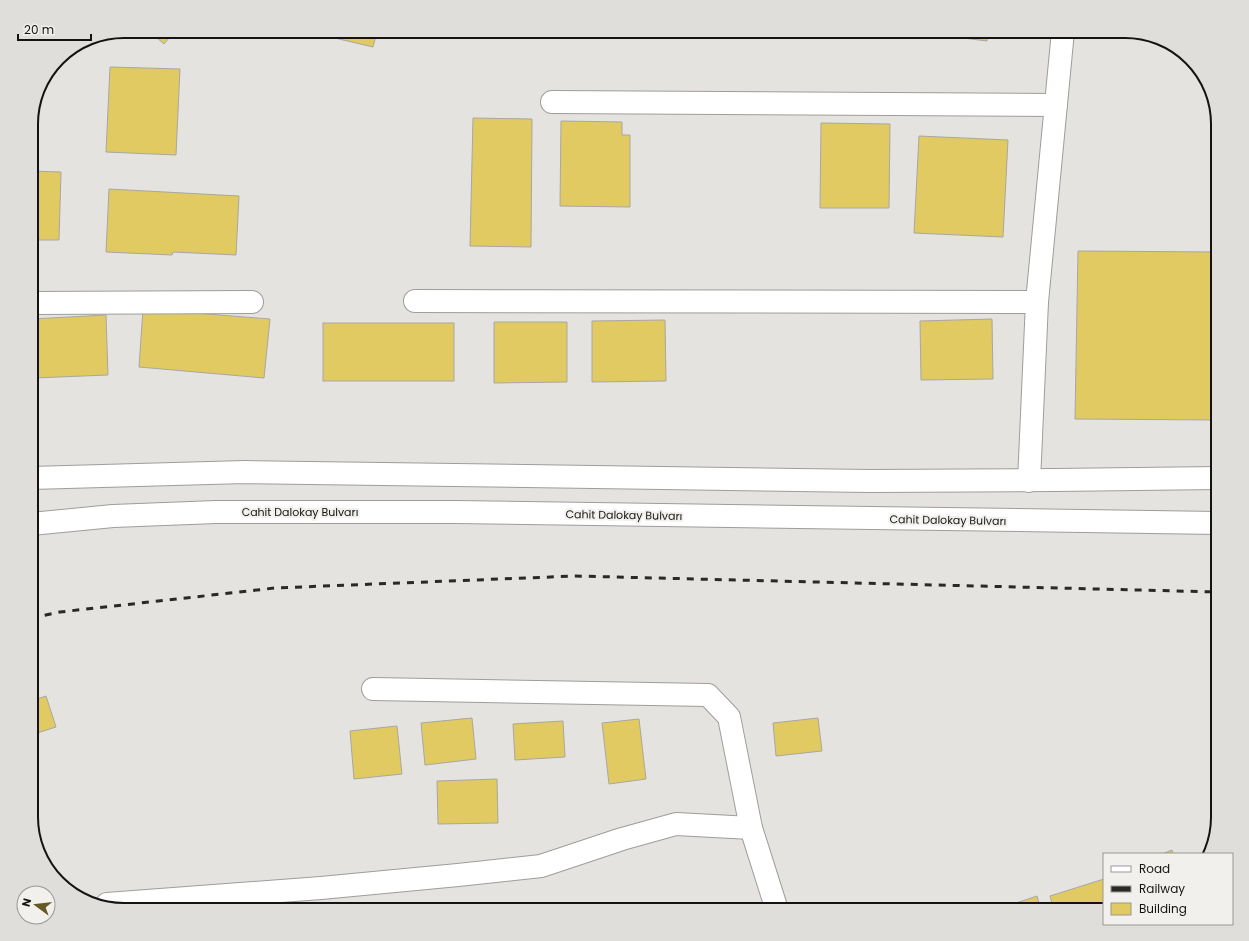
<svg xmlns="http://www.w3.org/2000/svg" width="1249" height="941" font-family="Poppins,sans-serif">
  <rect width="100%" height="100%" fill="#e4e3df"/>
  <g fill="#e1ca61" stroke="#a8a7a3">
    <path d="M149,31H175L164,44Z"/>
    <path d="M305,31H377L373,47Z"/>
    <path d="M518,31H567V34Z"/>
    <path d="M906,31H988L987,41Z"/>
    <path d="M110,67L180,69L176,155L106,152Z"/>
    <path d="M473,118L532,119L531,247L470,246Z"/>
    <path d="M561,121L622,122V135H630V207L560,206Z"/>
    <path d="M821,123L890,124L889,208H820Z"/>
    <path d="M919,136L1008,140L1003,237L914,233Z"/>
    <path d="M31,171L61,172L59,240H31Z"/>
    <path d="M109,189L239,196L236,255L173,252L172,255L106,252Z"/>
    <path d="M1078,251L1218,252V420L1075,419Z"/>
    <path d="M143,309L270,319L264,378L139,367Z"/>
    <path d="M106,315L108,375L34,378L32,319Z"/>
    <path d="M992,319L993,379L921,380L920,321Z"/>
    <path d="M665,320L666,381L592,382V321Z"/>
    <path d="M494,322H567V382L494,383Z"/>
    <rect x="323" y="323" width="131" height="58"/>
    <path d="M46,696L56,727L31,735V701Z"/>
    <path d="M472,718L476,759L425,765L421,723Z"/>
    <path d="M818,718L822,751L776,756L773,723Z"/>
    <path d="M639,719L646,779L609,784L602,723Z"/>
    <path d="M563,721L565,757L515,760L513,724Z"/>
    <path d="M397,726L402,774L354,779L350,731Z"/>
    <path d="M497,779L498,823L438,824L437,781Z"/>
    <path d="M1172,850L1173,854H1162Z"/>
    <path d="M1104,879V910H1054L1050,896Z"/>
    <path d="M1037,896L1041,910H995Z"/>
    <path d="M196,904L197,910H155Z"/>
    <path d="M971,907L973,910H961Z"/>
  </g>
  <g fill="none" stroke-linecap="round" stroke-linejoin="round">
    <g stroke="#9e9d9a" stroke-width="24">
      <g id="minor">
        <path d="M552,102L1056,105"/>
        <path d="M415,301L1037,302"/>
        <path d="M31,303L252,302"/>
        <path d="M1029,481L1037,302L1063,31"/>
        <path d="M373,689L708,695L729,717L751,828L777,910"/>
        <path d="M107,904L321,888L458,875L541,866L622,839L676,824L751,828"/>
      </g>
    </g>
    <g stroke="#9e9d9a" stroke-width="24">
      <g id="major">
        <path d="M31,478L245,472L870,481L1055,480L1218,478"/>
        <path d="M31,524L113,516L216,512H455L1218,523"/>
      </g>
    </g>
    <use href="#minor" stroke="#fff" stroke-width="22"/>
    <use href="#major" stroke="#fff" stroke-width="22"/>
    <path stroke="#2a2927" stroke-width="3" stroke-dasharray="7 7" stroke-linecap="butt" d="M31,618L60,612L275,588L575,576L1218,592"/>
  </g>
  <g text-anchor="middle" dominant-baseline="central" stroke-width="4" stroke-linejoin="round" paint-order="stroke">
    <g font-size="11" fill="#141312" stroke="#f1f0ec">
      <text x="300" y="512">Cahit Dalokay Bulvarı</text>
      <text transform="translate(624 515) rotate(1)">Cahit Dalokay Bulvarı</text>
      <text transform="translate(948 520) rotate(1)">Cahit Dalokay Bulvarı</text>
    </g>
  </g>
  <path d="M0 0H1249V941H0ZM124 38H1125A86 86 0 0 1 1211 124V817A86 86 0 0 1 1125 903H124A86 86 0 0 1 38 817V124A86 86 0 0 1 124 38Z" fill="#dfdedb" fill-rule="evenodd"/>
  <path fill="none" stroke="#141312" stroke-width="2" d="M124 38H1125A86 86 0 0 1 1211 124V817A86 86 0 0 1 1125 903H124A86 86 0 0 1 38 817V124A86 86 0 0 1 124 38Z"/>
  <rect x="1103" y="853" width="130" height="72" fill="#f1f0ec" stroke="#999895"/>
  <rect x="1111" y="866" width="20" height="6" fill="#ffffff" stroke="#999895"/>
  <text x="1139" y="873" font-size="12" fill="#141312">Road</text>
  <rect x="1111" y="886" width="20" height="6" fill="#2a2927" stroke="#999895"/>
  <text x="1139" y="893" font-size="12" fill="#141312">Railway</text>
  <rect x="1111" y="903" width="20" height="12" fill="#e1ca61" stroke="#999895"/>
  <text x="1139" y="913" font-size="12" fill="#141312">Building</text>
  <g transform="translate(36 905) rotate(285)"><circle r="19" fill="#f1f0ec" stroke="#999895"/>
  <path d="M0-3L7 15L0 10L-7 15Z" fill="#645925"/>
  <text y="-6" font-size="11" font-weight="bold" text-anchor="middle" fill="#141312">N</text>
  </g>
  <path d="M18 34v6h73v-6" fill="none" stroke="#141312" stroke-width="2"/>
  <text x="24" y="34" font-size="12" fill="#141312" stroke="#f1f0ec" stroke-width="3" paint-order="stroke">20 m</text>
</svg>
